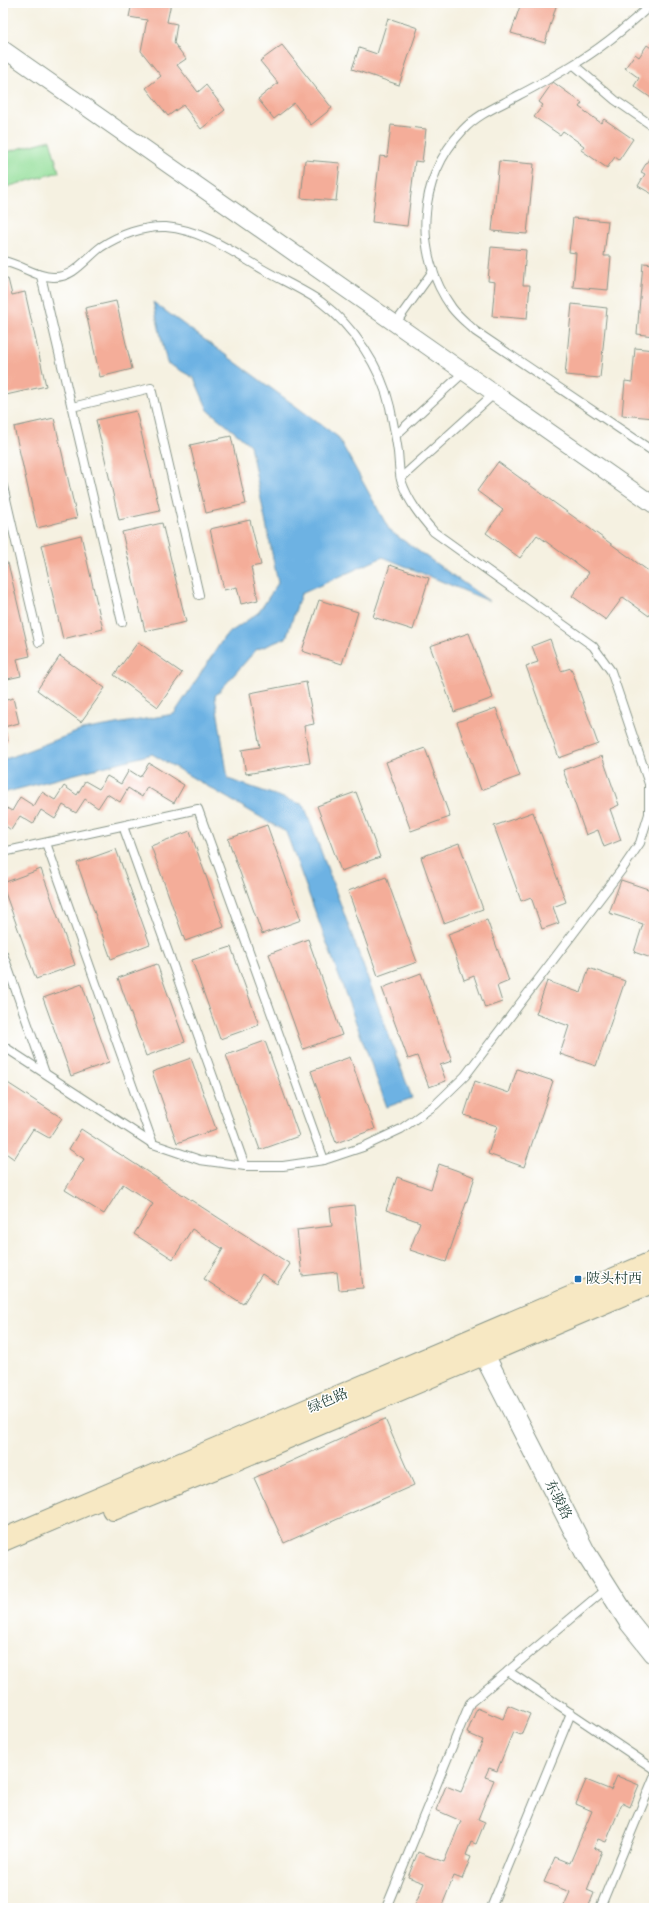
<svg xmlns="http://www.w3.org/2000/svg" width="657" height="1911" font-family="'Libre Bodoni','Noto Serif SC',serif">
  <rect width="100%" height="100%" fill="#fff"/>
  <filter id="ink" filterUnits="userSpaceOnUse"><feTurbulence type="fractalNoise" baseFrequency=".025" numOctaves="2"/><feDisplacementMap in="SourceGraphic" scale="8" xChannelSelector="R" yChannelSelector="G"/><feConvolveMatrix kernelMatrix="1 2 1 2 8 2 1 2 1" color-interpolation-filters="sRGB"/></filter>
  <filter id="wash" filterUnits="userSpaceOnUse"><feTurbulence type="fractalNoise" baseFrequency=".012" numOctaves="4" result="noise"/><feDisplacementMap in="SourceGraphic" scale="16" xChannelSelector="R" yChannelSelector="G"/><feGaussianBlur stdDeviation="0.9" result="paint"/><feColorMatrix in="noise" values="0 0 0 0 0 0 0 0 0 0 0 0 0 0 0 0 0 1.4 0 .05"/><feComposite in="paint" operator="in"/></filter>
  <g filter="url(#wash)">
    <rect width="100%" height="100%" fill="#f5f1e1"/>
    <path fill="#95df9b" stroke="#5a8e68" d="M50,140L59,172L3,188V153Z"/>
    <path fill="#6db2e3" stroke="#46788c" d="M153,302L338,437L390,531L489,601L383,557L301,594L286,638L256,650L215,696L228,779L304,805L412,1098L387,1107L286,832L152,754L3,793V760L82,730L174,714L225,636L259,612L278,583L250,445L208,410L194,378L167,363Z"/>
    <g id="blocks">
      <g fill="#f4ad99">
        <path d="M132,3H171L167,22L177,24L174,43L186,59L177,65L198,92L206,85L225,110L201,129L183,105L168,116L146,88L161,76L141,51L147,20L129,17Z"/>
        <path d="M521,3H557L545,43L511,33Z"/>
        <path d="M388,18L418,28L399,85L352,69L359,48L377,54Z"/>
        <path d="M282,45L332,108L311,125L294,103L274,119L258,99L278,83L260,61Z"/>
        <path d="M647,45L654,50V100L634,86L639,78L625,68L635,54L639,57Z"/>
        <path d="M553,82L582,103L579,107L601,123L604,119L633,139L619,160L615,157L607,168L581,150L584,146L563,131L560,135L534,117L543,105L539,102Z"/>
        <path d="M391,125L426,129L422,162L415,161L407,226L372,222L380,156L387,157Z"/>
        <path d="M650,157L654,159V195L638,186L645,174L641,172Z"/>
        <path d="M305,160L340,163L336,201L301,198Z"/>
        <path d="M499,161L534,164L527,234L492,231Z"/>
        <path d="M573,218L608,221L604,256H611L608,290L573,287L576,253L569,252Z"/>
        <path d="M491,247L526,250L523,285H530L527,319L492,316L495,282L488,281Z"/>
        <path d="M643,263L654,264V336L637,334Z"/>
        <path d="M8,279L12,295L25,292L46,386L6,395L3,382V280Z"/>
        <path d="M116,301L132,369L100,377L85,308Z"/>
        <path d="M572,304L607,308L600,378L565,375Z"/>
        <path d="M635,348L654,350V418L622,415L625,381L632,382Z"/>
        <path d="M136,411L160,511L119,520L96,420Z"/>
        <path d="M54,418L77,518L37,528L14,427Z"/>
        <path d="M231,436L246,504L206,513L190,445Z"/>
        <path d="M498,462L654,575V608L649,616L623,597L606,620L572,596L589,573L537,535L520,558L486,533L503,510L477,491Z"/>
        <path d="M250,520L261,565L251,567L258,600L241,604L237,587L224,590L210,529Z"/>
        <path d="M162,523L186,622L145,631L122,532Z"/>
        <path d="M81,535L103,629L63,639L41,545Z"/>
        <path d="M8,563L30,656L17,659L21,676L3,680V564Z"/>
        <path d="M390,565L429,578L413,630L373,617Z"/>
        <path d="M319,600L358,612L342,664L302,651Z"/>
        <path d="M469,633L493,698L454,712L430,646Z"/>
        <path d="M550,639L561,671L571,668L598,744L559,758L526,666L538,662L532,646Z"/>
        <path d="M138,642L182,673L158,707L114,675Z"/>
        <path d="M60,656L105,688L81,722L37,690Z"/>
        <path d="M306,682L314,724L304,726L310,763L246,774L242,750L260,747L250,693Z"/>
        <path d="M13,698L19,723L4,727L8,741L3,742V701Z"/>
        <path d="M496,708L520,776L481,790L457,722Z"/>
        <path d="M425,748L450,817L411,831L386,762Z"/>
        <path d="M602,756L619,805L610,809L621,840L604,847L598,830L586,835L563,770Z"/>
        <path d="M149,763L184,785L174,803L147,787L142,797L128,788L120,802L107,794L98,808L85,799L76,813L63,805L55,819L41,810L33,824L20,816L11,830L3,824V806L12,811L20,797L34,806L42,792L55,800L64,786L77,795L85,781L99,789L107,776L121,784L129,770L140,777Z"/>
        <path d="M356,792L380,857L341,871L317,806Z"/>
        <path d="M533,812L566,902L553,907L559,923L542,929L531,897L521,901L494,826Z"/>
        <path d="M267,825L301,920L262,934L228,839Z"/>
        <path d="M190,831L224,927L185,941L151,846Z"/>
        <path d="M459,843L483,909L444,923L421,857Z"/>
        <path d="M116,849L150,944L111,959L77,863Z"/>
        <path d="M41,869L75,965L36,979L3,887V883Z"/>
        <path d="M386,877L417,962L378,976L348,891Z"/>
        <path d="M621,880L654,891V959L634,952L643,924L609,913Z"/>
        <path d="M487,920L509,981L497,986L502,1002L485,1008L474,976L464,980L448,934Z"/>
        <path d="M308,939L342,1035L303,1049L269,954Z"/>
        <path d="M231,947L259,1025L220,1039L192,960Z"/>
        <path d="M157,964L185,1042L146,1056L118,978Z"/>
        <path d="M589,968L625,981L596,1066L560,1054L569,1026L536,1014L547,981L581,993Z"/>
        <path d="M421,973L452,1061L440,1065L446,1081L429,1087L417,1056L408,1059L382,988Z"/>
        <path d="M82,984L109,1062L71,1076L43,998Z"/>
        <path d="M265,1041L299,1136L260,1150L226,1055Z"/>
        <path d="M350,1057L375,1129L336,1143L311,1071Z"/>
        <path d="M191,1058L216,1129L177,1143L152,1072Z"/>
        <path d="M517,1069L553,1081L524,1167L488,1154L497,1126L464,1115L475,1081L509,1093Z"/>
        <path d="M3,1080L62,1118L49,1138L33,1129L14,1159L3,1151Z"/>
        <path d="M81,1129L290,1264L277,1284L262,1274L243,1304L204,1279L223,1249L192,1229L173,1259L134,1234L153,1204L123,1184L104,1214L65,1190L84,1159L69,1149Z"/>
        <path d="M439,1164L475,1177L446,1262L410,1250L420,1222L386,1210L397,1177L431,1189Z"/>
        <path d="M354,1205L363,1288L339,1290L337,1272L302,1276L297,1230L332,1226L330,1208Z"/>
        <path d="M385,1419L414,1485L284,1543L254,1478Z"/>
        <path d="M508,1705L530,1714L521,1735L513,1732L497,1771L489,1768L485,1777L494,1780L478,1819L485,1822L476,1844L471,1842L466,1855L471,1857L462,1879L454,1876L441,1908H423L415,1905L424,1883L408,1877L418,1852L444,1862L461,1821L436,1810L446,1786L461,1792L483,1740L467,1733L477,1708L503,1719Z"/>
        <path d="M617,1776L639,1785L630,1807L622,1803L606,1842L598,1839L594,1848L602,1851L587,1890L594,1893L588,1908H563L570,1892L544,1882L555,1857L570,1863L592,1811L576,1804L586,1780L611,1790Z"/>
      </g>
    </g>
  </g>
  <g filter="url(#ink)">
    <use href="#blocks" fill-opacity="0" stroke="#8a978a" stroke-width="1"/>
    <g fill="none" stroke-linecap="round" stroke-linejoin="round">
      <g stroke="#8a978a" stroke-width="10">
        <g id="service">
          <path d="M653,3C628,26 601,49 571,66C554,76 537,86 519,95C499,106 479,113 463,130C417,178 413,254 452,308C458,316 468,324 475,331L654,452"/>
          <path d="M574,65L615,100L654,127"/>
          <path d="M3,261C20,264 35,277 53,277C74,278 86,258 101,247C119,235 144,226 166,227C202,230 233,252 264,270C283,281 304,290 321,302C353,326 381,367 390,407C393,422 396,437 398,452C399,461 399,472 401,480C408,501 420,516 434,532L593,646L611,671L649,784V814L640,843L623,868L465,1076L435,1105L401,1129L363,1147L324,1160L283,1166H245L200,1160L153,1144L3,1046"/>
          <path d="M41,276L122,622"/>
          <path d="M395,324L433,271"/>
          <path d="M72,407L151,388L199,595"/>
          <path d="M396,435L464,372"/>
          <path d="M401,478L495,393"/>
          <path d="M3,486L39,642"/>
          <path d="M123,826L245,1166"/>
          <path d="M46,843L153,1144"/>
          <path d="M3,852L198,809L324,1160"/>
          <path d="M3,954L45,1073"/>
          <path d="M508,1671L654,1769"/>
          <path d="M386,1908L470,1703L607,1588"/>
          <path d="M491,1908L571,1713"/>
          <path d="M600,1908L654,1777"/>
        </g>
      </g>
      <g stroke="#8a978a" stroke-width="18">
        <path id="minor" d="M3,49L654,505"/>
      </g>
      <g stroke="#8a978a" stroke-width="22">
        <path id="tertiary" d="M476,1339L585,1552L630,1623L654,1653"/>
      </g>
      <g stroke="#8a978a" stroke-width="24">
        <g id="secondary">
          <path d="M113,1509L227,1463L654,1281"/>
          <path d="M3,1540L654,1262"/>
        </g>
      </g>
      <use href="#service" stroke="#fff" stroke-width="8"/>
      <use href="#minor" stroke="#fff" stroke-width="16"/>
      <use href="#tertiary" stroke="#fff" stroke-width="20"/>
      <use href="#secondary" stroke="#f7e8c3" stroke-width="22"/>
    </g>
  </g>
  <rect fill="#1f6fb2" stroke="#fff" stroke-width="1.5" x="574" y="1275" width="8" height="8" rx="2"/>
  <g text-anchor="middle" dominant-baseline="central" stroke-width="3" stroke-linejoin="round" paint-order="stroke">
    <g font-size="14" fill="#1f3d34" stroke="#fff" text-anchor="start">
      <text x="586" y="1279">陂头村西</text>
    </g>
    <g font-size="14" fill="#1f3d34" stroke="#fff">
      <text transform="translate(328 1401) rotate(-23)">绿色路</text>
      <text transform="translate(558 1500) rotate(63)">东骏路</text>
    </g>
  </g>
  <rect width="657" height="1911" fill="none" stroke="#fff" stroke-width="16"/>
</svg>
